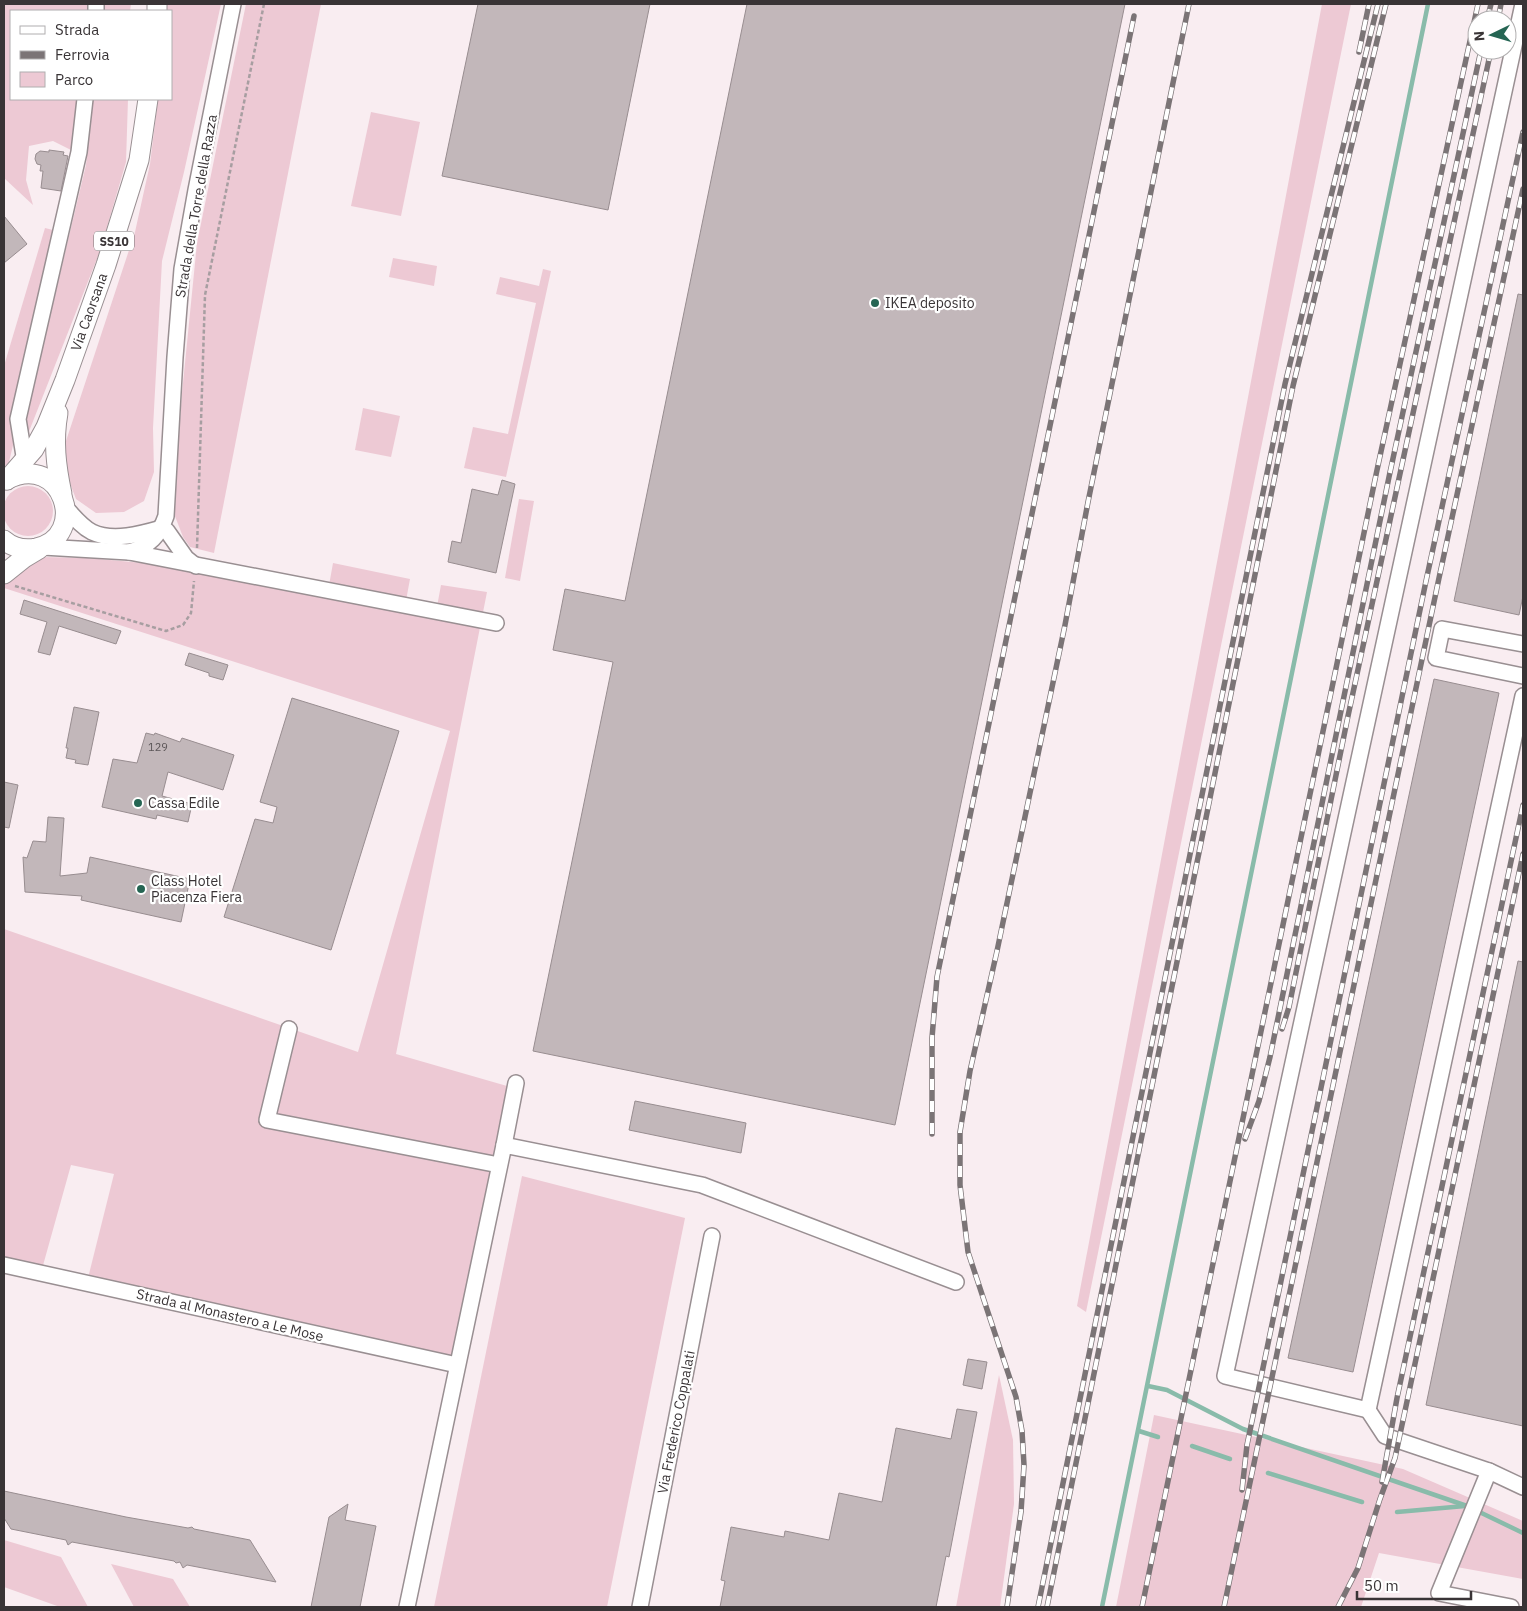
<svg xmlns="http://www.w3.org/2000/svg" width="1527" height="1611" font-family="'IBM Plex Sans',sans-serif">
  <rect width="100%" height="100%" fill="#f9edf1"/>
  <g fill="#edc9d4">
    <path d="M4,4H89L88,11H11V99H79L73,151L53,141L29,146L26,180L33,205L4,178Z"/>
    <path d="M104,4H131L130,11H103Z"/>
    <path d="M165,4H221L184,172L162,261L153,428L154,472L144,501L124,512L96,513L76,499L68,478L65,444L135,232L150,164L158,99H171V11H166Z"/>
    <path d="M246,4H321L214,553L190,547L183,537L173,511L182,393L197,243Z"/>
    <path d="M1322,4H1351L1086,1312L1077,1306Z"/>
    <path d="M93,99H128L126,162L100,251L28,434L22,433L86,165Z"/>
    <path d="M371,112L420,122L401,216L351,206Z"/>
    <path d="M45,228L53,230L14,441L9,462L4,467V366Z"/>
    <path d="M393,258L437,266L434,286L389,277Z"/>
    <path d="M543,269L551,271L506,477L464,468L473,427L508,434L536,303L496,294L500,277L539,286Z"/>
    <path d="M363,408L400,416L391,457L355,450Z"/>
    <circle cx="28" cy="511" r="25"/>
    <path d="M519,499L534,501L520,581L505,578Z"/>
    <path d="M42,557L88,558L220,570L328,591L333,563L410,579L405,606L436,612L441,585L487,592L396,1054L507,1086L502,1144L459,1360L88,1278L114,1174L71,1165L42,1269L4,1260V929L358,1052L450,731L4,588V578Z"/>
    <path d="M522,1176L685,1218L607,1607H434Z"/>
    <path d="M999,1375L1013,1440L1014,1504L1000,1607H956Z"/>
    <path d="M1154,1415L1403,1469L1523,1521V1579L1379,1553L1361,1607H1116Z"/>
    <path d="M4,1540L61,1557L88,1607H60L4,1587Z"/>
    <path d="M111,1564L173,1579L190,1607H134Z"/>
  </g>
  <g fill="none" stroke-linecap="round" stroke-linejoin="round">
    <g stroke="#89bbaa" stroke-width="4.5">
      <path d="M1148,1386L1167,1390L1243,1429L1467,1506L1523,1533"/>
      <path d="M1139,1431L1158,1437"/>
      <path d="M1192,1446L1230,1459"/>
      <path d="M1268,1473L1362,1502"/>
      <path d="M1397,1512L1465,1506"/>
      <path d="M1102,1607L1428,4"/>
    </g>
  </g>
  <g fill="#c2b7ba" stroke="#988d90">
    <path d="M478,4H650L608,210L442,176Z"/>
    <path d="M747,4H1125L895,1125L533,1051L613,662L553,650L565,589L625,601Z"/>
    <path d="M49,150L64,152L63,155L68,156L61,191L41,188L43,171H40L41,165L37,164L35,159L36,154L40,151L49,152Z"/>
    <path d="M4,216L27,244L4,263Z"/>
    <path d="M1518,294L1523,295V596L1519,615L1454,601Z"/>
    <path d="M502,480L515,484L496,573L448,562L452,541L461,543L472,489L498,495Z"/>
    <path d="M24,600L121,631L116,644L59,626L50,655L38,652L47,622L20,614Z"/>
    <path d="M189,653L228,665L223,680L209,676V673L185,665Z"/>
    <path d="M1434,679L1499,693L1353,1372L1288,1358Z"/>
    <path d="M292,698L399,731L331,950L224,917L255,819L273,823L277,807L260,802Z"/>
    <path d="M74,707L99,712L88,765L75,763L76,760L66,758L68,748H66Z"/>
    <path d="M146,733L154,735L155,733L180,742L182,738L234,755L223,790L168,772L162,796L192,804L188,822L157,815L156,819L102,807L113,759L137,763Z"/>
    <path d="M4,782L18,785L9,828L4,827Z"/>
    <path d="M48,817L64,818L60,876L87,873L90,857L190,879L181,922L81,900L82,896L25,892L23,857L27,858L33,841L46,842Z"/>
    <path d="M1518,961L1523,962V1426L1426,1405Z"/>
    <path d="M635,1101L746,1123L741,1153L629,1130Z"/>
    <path d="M968,1359L987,1362L982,1389L963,1385Z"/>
    <path d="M957,1409L977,1412L949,1557L946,1556L936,1607H720L725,1581L721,1580L731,1527L784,1537L785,1531L829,1540L839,1493L882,1502L896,1428L951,1439Z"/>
    <path d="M4,1491L126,1517L188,1528L192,1527L194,1529L250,1540L276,1582L187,1565L183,1568L180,1562L176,1563L174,1561L72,1542L68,1545L66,1540L11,1529L4,1518Z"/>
    <path d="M348,1504L345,1520L376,1526L360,1607H311L329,1517Z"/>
  </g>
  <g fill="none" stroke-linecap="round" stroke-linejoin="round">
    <g stroke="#998f92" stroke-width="18">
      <g id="minor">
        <path d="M1523,4L1225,1376L1368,1410L1523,696"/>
        <path d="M96,11V4"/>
        <path d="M25,462L18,419L79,152L85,99"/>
        <path d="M66,508C74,517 82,527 92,532C113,542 141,534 162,528L167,531L186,558L196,566"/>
        <path d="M43,547L129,552L496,623"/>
        <path d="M129,552C150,546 159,536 166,516L175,357L182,269L196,190L233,4"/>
        <path d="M1523,644L1442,629L1436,658L1523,676"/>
        <path d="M289,1029L267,1120L499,1165"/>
        <path d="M504,1145L516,1083"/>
        <path d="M4,1265L457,1365"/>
        <path d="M1368,1410L1385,1436L1489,1471L1523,1487"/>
        <path d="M1489,1471L1439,1593L1511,1607"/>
        <path d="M407,1607L504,1145L702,1185L956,1282"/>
        <path d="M640,1607L712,1236"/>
      </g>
    </g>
    <g stroke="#998f92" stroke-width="21">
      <g id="major">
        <path d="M157,11V4"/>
        <path d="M58,413C53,441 56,466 62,494"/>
        <path d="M7,480L34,449L46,427L65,380L106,265L139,160L148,99"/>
        <path d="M4,540C13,548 24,550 36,548C90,537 63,450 6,480"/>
        <path d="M4,574L24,558L39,549"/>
      </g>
    </g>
    <g stroke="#a79ea1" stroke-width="2.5" stroke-dasharray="4 2.5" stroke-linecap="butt">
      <path d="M197,548L205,295L264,4"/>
      <path d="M15,586L166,631L183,625L191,613L194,581"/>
    </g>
    <use href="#minor" stroke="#fff" stroke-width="15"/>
    <use href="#major" stroke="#fff" stroke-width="19"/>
    <g stroke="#7b7476" stroke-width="5.5">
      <g id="rail">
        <path d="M1487,20L1491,4"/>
        <path d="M1498,20L1501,4"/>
        <path d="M1359,52L1369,4"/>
        <path d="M1282,1029L1289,1007L1348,716L1491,50"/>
        <path d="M932,1134V1038L937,977L1134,16"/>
        <path d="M1245,1139L1259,1101L1270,1057L1389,477L1481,50"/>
        <path d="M1382,1482L1397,1398L1523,805"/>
        <path d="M1242,1490L1247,1445L1426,581L1523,132"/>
        <path d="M1007,1607L1021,1512L1024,1465L1022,1431L1016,1397L968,1252L960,1185V1132L970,1071L997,951L1065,625L1088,502L1189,4"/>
        <path d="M1038,1607L1285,384L1378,4"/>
        <path d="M1047,1607L1293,386L1386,4"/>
        <path d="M1142,1607L1377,470L1478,4"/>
        <path d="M1224,1607L1439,578L1523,189"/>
        <path d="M1338,1607L1358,1568L1380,1499L1395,1458L1523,854"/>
      </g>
    </g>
    <use href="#rail" stroke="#fff" stroke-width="4" stroke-dasharray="11" stroke-linecap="butt"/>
  </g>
  <g fill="#256553" stroke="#fff" stroke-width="2">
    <circle cx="875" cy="303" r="5"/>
    <circle cx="138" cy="803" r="5"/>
    <circle cx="141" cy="889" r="5"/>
  </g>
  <g text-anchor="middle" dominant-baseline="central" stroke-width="4.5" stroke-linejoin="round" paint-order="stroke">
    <g font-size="11" fill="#5b5557">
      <text x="158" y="747">129</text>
    </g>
    <rect fill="#fff" stroke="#747172" stroke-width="1" x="94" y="231.5" width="40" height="19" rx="4"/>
    <g font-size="12" font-weight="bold" fill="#393436">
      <text x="114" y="241">SS10</text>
    </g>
    <g font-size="14" fill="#393436" stroke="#fff">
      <text transform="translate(196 206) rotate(-80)">Strada della Torre della Razza</text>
      <text transform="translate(89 312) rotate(-70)">Via Caorsana</text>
      <text transform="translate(230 1315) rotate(13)">Strada al Monastero a Le Mose</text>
      <text transform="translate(676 1422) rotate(-79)">Via Frederico Coppalati</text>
    </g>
    <g font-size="14" fill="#393436" stroke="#fff" text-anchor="start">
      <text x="885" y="303">IKEA deposito</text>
      <text x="148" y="803">Cassa Edile</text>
      <text x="151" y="881">Class Hotel<tspan x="151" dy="16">Piacenza Fiera</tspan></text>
    </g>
  </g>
  <rect width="1527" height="1611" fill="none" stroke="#393436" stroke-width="10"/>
  <rect x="10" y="10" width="162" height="90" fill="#ffffff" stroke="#b0aeaf"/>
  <rect x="20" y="26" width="25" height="8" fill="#ffffff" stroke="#b0aeaf"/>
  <text x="55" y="35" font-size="15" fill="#393436">Strada</text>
  <rect x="20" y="51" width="25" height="8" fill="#7b7476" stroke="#b0aeaf"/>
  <text x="55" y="60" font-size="15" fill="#393436">Ferrovia</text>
  <rect x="20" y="72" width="25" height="15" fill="#edc9d4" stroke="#b0aeaf"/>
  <text x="55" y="85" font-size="15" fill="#393436">Parco</text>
  <g transform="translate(1492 35) rotate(265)"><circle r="24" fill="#ffffff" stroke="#b0aeaf"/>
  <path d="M0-4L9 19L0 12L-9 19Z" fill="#256553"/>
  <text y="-8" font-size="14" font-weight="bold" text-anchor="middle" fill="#393436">N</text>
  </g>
  <path d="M1357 1591v8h114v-8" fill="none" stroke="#393436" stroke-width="2.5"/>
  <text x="1364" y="1591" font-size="15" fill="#393436" stroke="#ffffff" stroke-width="4" paint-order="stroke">50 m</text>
</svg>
